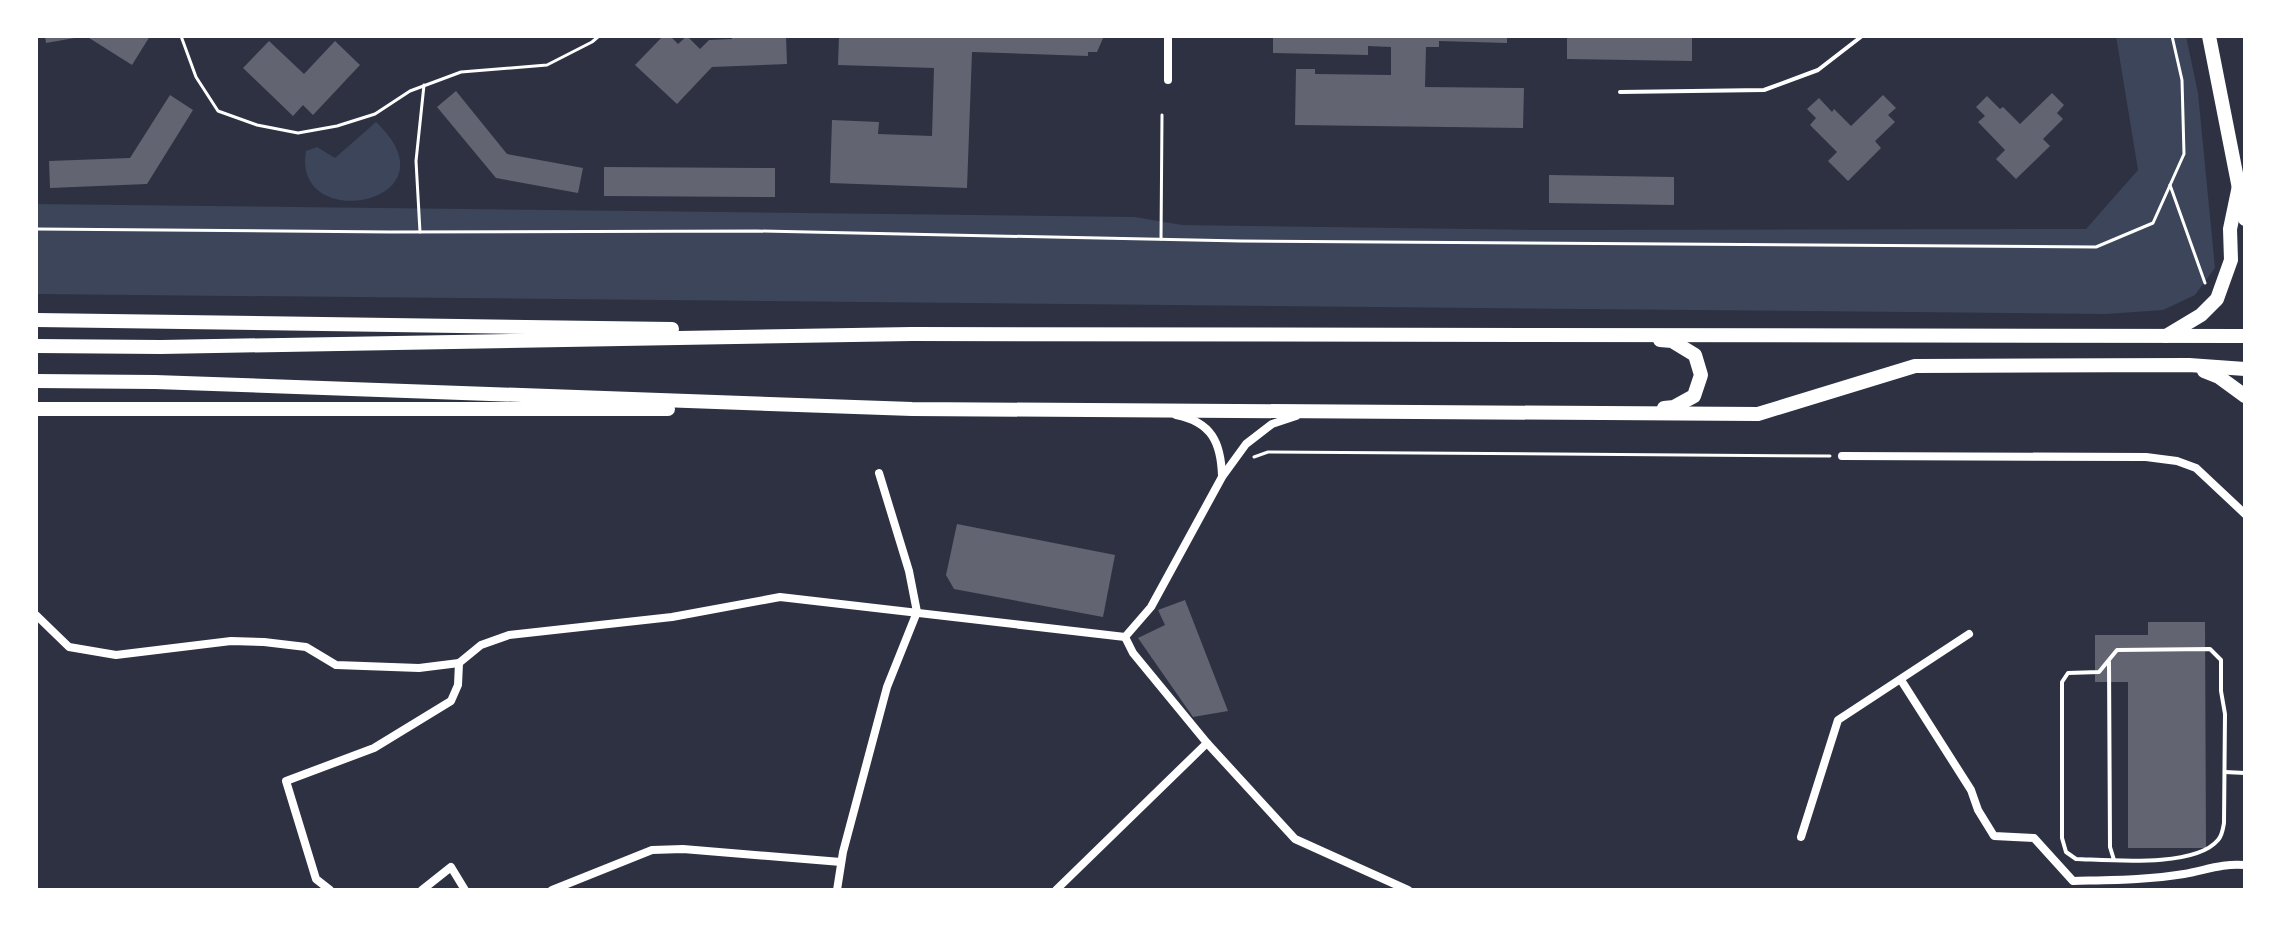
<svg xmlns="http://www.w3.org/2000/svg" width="2281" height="926" font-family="Barlow,sans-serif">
  <rect width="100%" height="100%" fill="#2d3142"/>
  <g fill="#3c4559">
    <path d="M2116,36H2186L2198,93L2215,268L2195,295L2163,310L2106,314L36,294V204L1135,217L1182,225L1540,230L2086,229L2138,170Z"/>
    <path d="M376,122C462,203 291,236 306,151L317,147L335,158Z"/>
  </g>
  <g fill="#626471">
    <path d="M45,36H150L132,65L86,36L46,43Z"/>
    <path d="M663,36H670L678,44L687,36L700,49L709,40L732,39V36H786L787,64L712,67L677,104L635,65Z"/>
    <path d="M839,36H1104L1097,52H1088V56L972,52L967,188L830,183L832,120L879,122L878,134L932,136L934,68L838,65Z"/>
    <path d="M1273,36H1507V43L1439,41V47H1426L1425,87L1524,88L1523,128L1295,125L1296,69H1315V74L1391,75V47L1368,46V55L1273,53Z"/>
    <path d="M1567,36H1692V61L1567,59Z"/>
    <path d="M269,41L304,74L335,41L360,65L313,115L303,105L293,116L243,68Z"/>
    <path d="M456,91L507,154L583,168L578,193L496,178L437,107Z"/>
    <path d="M2052,93L2064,105L2057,113L2063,119L2043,139L2050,146L2016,179L1996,159L2005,150L1978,122L1985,116L1976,107L1987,96L2000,109L2003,107L2020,124Z"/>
    <path d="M170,95L193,110L147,184L50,188L49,161L130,158Z"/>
    <path d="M1883,95L1896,108L1888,115L1895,122L1875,141L1881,148L1848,181L1828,161L1837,152L1810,125L1816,118L1807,109L1819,98L1832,112L1834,109L1851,126Z"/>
    <path d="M604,167L775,168V197L604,196Z"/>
    <path d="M1549,175L1674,177V205L1549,203Z"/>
    <path d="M957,524L1115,555L1103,617L954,589L946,575Z"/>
    <path d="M1185,600L1228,711L1193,717L1138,638L1165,625L1158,610Z"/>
    <path d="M2148,622H2205L2206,848H2128V682H2095V635H2148Z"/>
  </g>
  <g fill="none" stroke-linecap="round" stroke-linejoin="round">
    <g stroke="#fff" stroke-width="3">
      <path d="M181,36L196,77L218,111L257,125L298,133L337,126L375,114L410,91L461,72L547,65L592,42L599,36"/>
      <path d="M2170,185L2205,283"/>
      <path d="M36,229L391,232L757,231L1241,241L2096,247L2153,223L2184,154L2182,80L2172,36"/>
      <path d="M420,232L416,161L424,85"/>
      <path d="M1161,239L1162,115"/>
      <path d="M1254,457L1268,452L1830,456"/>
    </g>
    <g stroke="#fff" stroke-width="4">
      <path d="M1620,92L1764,90L1818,70L1862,36"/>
      <path d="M2210,649L2221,660V691L2225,714L2224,823C2223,829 2222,836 2218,840C2195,868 2110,860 2076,859L2066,852L2062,838V682L2068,673L2099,672L2117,650Z"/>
      <path d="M2109,662L2110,847L2114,860"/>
      <path d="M2225,772L2245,773"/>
    </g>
    <g stroke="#fff" stroke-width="8">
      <path d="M1168,80V36"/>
      <path d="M1176,415C1212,422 1221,443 1222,476"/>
      <path d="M1842,456L2146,457L2177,461L2196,468L2245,514"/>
      <path d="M36,615L69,647L116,655L231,641L264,642L306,647L336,665L419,668L459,663L481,645L509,635L672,617L780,597L1125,637"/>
      <path d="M1125,637L1133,653L1207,743L1295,839L1408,890"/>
      <path d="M1125,637L1151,607L1222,477L1246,444L1272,424L1296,416"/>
      <path d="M1901,680L1971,790L1978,810L1994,836L2034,838L2073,881C2110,880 2148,880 2184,874C2206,870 2223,863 2245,865"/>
      <path d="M1801,837L1838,720L1969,634"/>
      <path d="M330,890L316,879L286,781L374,748L451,701L458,685L459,663"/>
      <path d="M422,890L451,867L465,890"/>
      <path d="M552,890L652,850L683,849L841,862"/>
      <path d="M837,890L843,852L887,687L917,612L909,571L879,473"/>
      <path d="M1056,890L1207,743"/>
    </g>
    <path stroke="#fff" stroke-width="14" d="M2209,36L2245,219"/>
    <g stroke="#fff" stroke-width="14">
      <path d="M36,320L672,329"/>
      <path d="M2166,336L2201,315L2217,299L2231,260L2230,229L2239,186"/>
      <path d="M1660,340L1672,341L1695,355L1701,375L1694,396L1674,407L1664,408"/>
      <path d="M36,346L161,347L912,334L2245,336"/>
      <path d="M2204,371L2219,377L2245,396"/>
      <path d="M36,381L155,382L912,409L1758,414L1915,366L2189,365L2245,369"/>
      <path d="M36,409H668"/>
    </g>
  </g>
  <rect width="2281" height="926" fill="none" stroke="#ffffff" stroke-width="76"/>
</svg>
